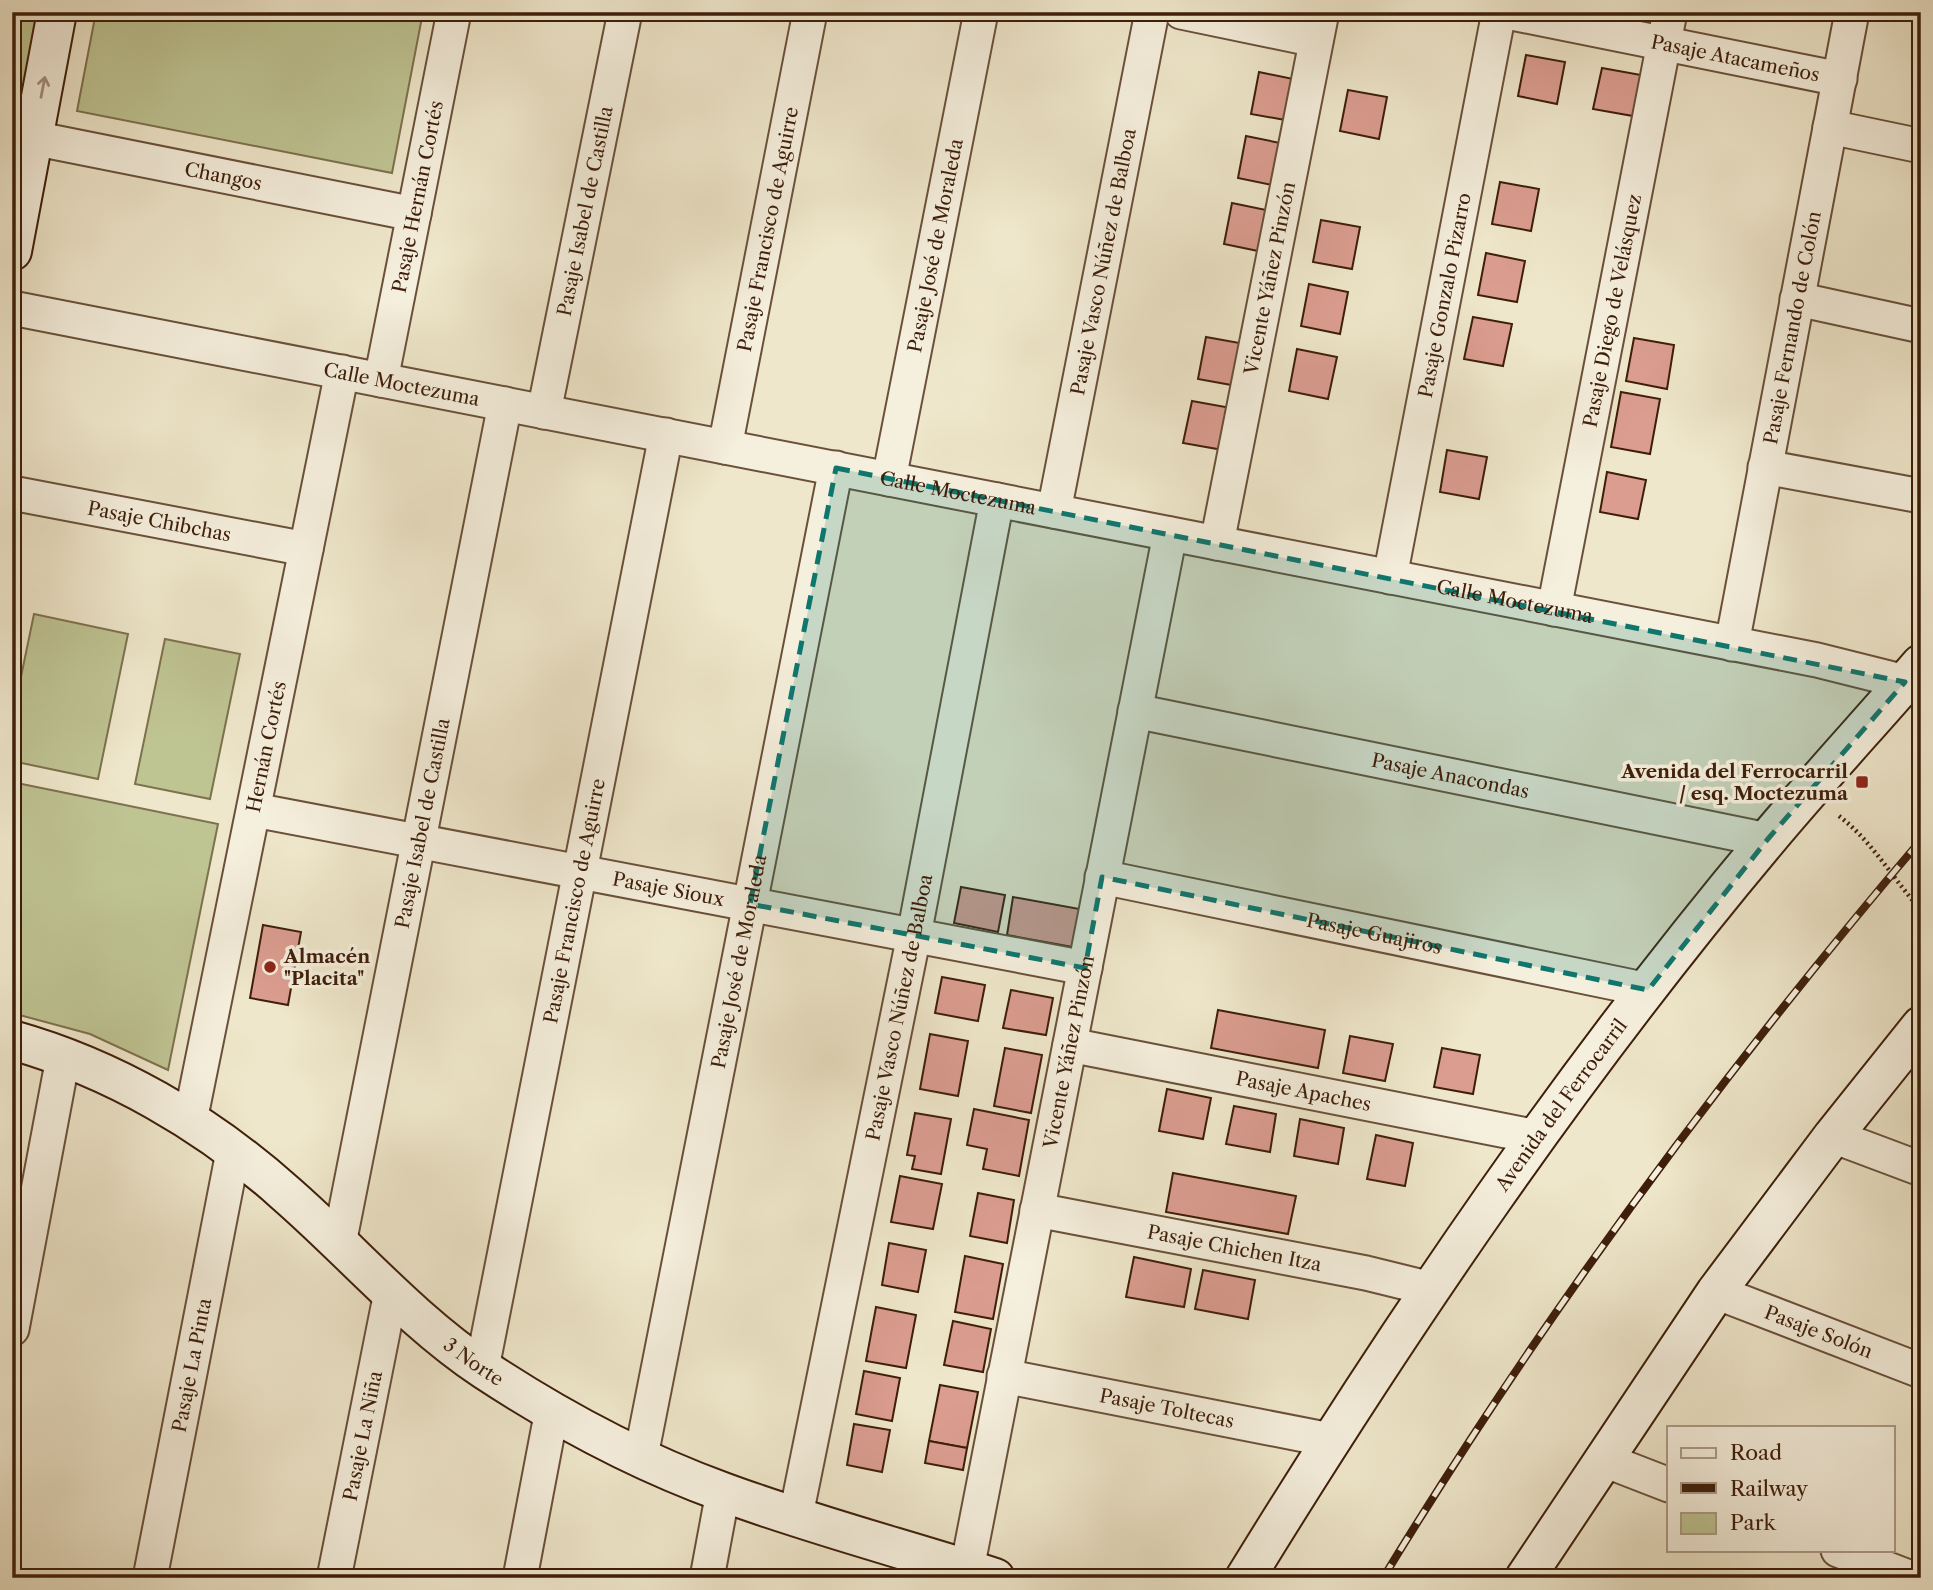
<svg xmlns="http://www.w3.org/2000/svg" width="1933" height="1590" font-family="'Libre Caslon Text',serif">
  <rect width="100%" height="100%" fill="#efe7cb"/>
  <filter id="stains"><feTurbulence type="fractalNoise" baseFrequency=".00286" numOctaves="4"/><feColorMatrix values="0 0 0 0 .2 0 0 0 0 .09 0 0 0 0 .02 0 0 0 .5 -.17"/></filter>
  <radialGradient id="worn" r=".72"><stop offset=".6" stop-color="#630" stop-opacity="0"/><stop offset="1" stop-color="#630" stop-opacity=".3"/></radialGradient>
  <g fill="#bfc493" stroke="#7e714e" stroke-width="2">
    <path d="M13,12H41L12,165Z"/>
    <path d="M96,12H423L392,173L77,111Z"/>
    <path d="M34,614L128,634L98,779L12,761V720Z"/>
    <path d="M165,639L240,654L210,799L135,784Z"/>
    <path d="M12,782L218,824L168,1070L90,1034L12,1013Z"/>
  </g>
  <g fill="#db9d90" stroke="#3e1e0a" stroke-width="2">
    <path d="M1625,12H1655L1654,18Z"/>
    <path d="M1526,55L1565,62L1557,104L1518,96Z"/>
    <path d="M1602,68L1641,75L1633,116L1593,109Z"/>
    <path d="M1259,72L1298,80L1291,121L1251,114Z"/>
    <path d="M1348,90L1387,97L1379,139L1340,131Z"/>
    <path d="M1246,136L1285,144L1277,186L1238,178Z"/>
    <path d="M1500,182L1539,189L1531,231L1492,224Z"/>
    <path d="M1232,203L1271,211L1263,252L1224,244Z"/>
    <path d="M1321,220L1360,227L1352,269L1313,262Z"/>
    <path d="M1486,253L1525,261L1517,302L1478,295Z"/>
    <path d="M1309,284L1348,292L1340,334L1301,326Z"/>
    <path d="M1473,317L1512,324L1503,366L1464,359Z"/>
    <path d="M1206,337L1245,344L1237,386L1198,379Z"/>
    <path d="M1634,338L1674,345L1667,389L1626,381Z"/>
    <path d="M1297,349L1337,357L1328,399L1289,391Z"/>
    <path d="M1621,392L1660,399L1650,454L1611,447Z"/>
    <path d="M1192,401L1231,408L1223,450L1183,443Z"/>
    <path d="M1447,450L1487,457L1479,499L1440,492Z"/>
    <path d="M1607,472L1646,480L1638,519L1600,512Z"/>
    <path d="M961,887L1005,895L998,932L954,923Z"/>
    <path d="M1013,897L1085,910L1078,948L1007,935Z"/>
    <path d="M263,925L301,932L288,1005L250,998Z"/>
    <path d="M942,977L985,985L978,1021L935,1013Z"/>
    <path d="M1011,990L1053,998L1046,1035L1003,1028Z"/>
    <path d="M1218,1010L1325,1030L1318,1068L1211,1048Z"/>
    <path d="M930,1034L968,1041L958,1096L920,1089Z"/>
    <path d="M1350,1036L1393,1044L1385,1081L1343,1073Z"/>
    <path d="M1005,1048L1042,1055L1031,1113L994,1106Z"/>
    <path d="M1442,1048L1480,1055L1473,1094L1434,1087Z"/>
    <path d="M1167,1089L1211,1098L1203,1139L1159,1131Z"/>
    <path d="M1234,1106L1276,1114L1270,1152L1226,1144Z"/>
    <path d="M974,1109L1029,1120L1019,1176L983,1169L987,1149L967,1145Z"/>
    <path d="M915,1113L951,1119L941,1174L912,1169L915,1156L907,1155Z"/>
    <path d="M1300,1119L1344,1128L1338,1164L1294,1156Z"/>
    <path d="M1376,1135L1413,1143L1405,1186L1367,1179Z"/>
    <path d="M1173,1173L1296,1196L1288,1234L1166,1212Z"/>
    <path d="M900,1176L942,1184L933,1229L891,1222Z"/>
    <path d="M978,1193L1014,1200L1007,1243L970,1236Z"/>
    <path d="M889,1243L926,1250L918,1292L882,1285Z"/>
    <path d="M965,1256L1003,1264L993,1319L955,1312Z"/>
    <path d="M1134,1257L1191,1269L1184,1307L1126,1297Z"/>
    <path d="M1203,1270L1255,1280L1248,1319L1195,1309Z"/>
    <path d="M876,1307L916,1315L906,1368L866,1361Z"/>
    <path d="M953,1321L991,1329L983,1372L944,1365Z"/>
    <path d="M864,1371L900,1378L892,1421L856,1414Z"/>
    <path d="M940,1385L978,1392L967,1448L929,1441Z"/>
    <path d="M854,1424L890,1430L882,1472L847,1465Z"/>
    <path d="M929,1441L967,1448L963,1470L925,1463Z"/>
  </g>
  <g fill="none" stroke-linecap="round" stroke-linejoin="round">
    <g stroke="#6a503a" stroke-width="37">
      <g id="street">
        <path d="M1181,12L1316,40"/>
        <path id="s1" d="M1507,12L1840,79"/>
        <path d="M1830,127L1921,146"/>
        <path id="s2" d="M33,138L414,214"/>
        <path d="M1797,299L1921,326"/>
        <path id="s3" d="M12,308L1817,660L1905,682"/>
        <path id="s4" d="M381,380L454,12"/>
        <path id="s5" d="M544,412L625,12"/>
        <path id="s6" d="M725,447L810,12"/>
        <path d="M1765,467L1921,496"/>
        <path id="s7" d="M889,479L981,12"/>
        <path id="s8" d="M12,493L306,549"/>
        <path id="s9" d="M1054,511L1152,12"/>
        <path id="s10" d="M1217,543L1322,12"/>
        <path id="s11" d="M1390,577L1499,12"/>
        <path id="s12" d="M1554,609L1670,12"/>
        <path id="s13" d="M1732,644L1852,12"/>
        <path id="s14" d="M1135,711L1767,840"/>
        <path id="s15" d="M254,810L1085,968"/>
        <path id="s16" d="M1102,877L1648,990"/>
        <path id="s17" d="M1070,1045L1537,1137"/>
        <path id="s18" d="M190,1121L342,372"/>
        <path d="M1833,1136L1921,1169"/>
        <path id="s19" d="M1037,1210L1366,1273L1431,1289"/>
        <path id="s20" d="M339,1244L505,404"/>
        <path id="s21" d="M1716,1292L1921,1371"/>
        <path d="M12,1329L63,1058"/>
        <path id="s22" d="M482,1368L666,435"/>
        <path id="s23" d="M1004,1376L1330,1440"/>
        <path id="s24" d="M641,1456L836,468"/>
        <path d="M1602,1459L1669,1485"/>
        <path id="s25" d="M796,1515L914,935L997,500"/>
        <path d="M1838,1550L1911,1578"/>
        <path id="s26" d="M967,1569L1170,534"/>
        <path id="s27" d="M150,1578L233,1152"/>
        <path id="s28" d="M334,1578L391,1292"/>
        <path d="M520,1578L552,1410"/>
        <path d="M707,1578L723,1492"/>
      </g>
    </g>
    <g stroke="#3e1e0a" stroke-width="42">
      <g id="secondary">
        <path d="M12,251L57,12"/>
        <path id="s29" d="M12,1040C112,1068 207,1123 284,1192C351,1250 410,1320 485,1370C558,1418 640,1462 723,1492C812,1525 905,1549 995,1578"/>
        <path id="s30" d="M1245,1578C1403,1321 1573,1071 1767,840C1817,780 1870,723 1921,664"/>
        <path d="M1525,1578L1716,1292L1833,1136L1921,1026"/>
      </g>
    </g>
    <path stroke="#3e1e0a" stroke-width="4.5" stroke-dasharray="2 3.5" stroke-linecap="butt" d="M1839,816C1872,841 1893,879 1921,910"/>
    <use href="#street" stroke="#f5efdd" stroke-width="33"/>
    <use href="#secondary" stroke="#f5efdd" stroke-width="38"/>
    <g stroke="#3e1e0a" stroke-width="8">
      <path id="rail" d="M1383,1578C1542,1317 1723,1072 1921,840"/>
    </g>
    <use href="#rail" stroke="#f5efdd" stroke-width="5" stroke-dasharray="16" stroke-linecap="butt"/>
  </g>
  <defs><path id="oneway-shaft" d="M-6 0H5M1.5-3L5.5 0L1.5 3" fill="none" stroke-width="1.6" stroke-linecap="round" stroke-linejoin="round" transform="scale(1.75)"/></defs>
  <use stroke="#a3917e" href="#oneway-shaft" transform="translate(43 87) rotate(-79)"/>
  <path fill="#0f766e" fill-opacity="0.2" stroke="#0f766e" stroke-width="5" stroke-dasharray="14 9" stroke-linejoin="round" d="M836,468L1905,682L1767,840L1648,990L1102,877L1085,968L750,904Z"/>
  <g fill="#8f2418" stroke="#f5efdd" stroke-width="2.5">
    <rect x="1855" y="775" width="14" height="14" rx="3.5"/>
    <circle cx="270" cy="967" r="7"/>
  </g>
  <g text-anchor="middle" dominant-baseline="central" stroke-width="7" stroke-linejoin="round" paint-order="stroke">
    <g font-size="19" fill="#3e1e0a" stroke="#f5efdd">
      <text stroke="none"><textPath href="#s1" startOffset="233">Pasaje Atacameños</textPath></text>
      <text stroke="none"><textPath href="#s2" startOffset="194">Changos</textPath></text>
      <text stroke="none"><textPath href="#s4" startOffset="187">Pasaje Hernán Cortés</textPath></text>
      <text stroke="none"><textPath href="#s5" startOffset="205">Pasaje Isabel de Castilla</textPath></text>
      <text stroke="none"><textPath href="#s6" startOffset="222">Pasaje Francisco de Aguirre</textPath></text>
      <text stroke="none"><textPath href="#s7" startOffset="238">Pasaje José de Moraleda</textPath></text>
      <text stroke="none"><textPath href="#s9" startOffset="254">Pasaje Vasco Núñez de Balboa</textPath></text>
      <text stroke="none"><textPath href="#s10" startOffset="270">Vicente Yáñez Pinzón</textPath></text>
      <text stroke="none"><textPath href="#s11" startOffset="287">Pasaje Gonzalo Pizarro</textPath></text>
      <text stroke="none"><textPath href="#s12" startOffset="304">Pasaje Diego de Velásquez</textPath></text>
      <text stroke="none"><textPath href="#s13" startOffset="322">Pasaje Fernando de Colón</textPath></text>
      <text stroke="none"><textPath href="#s3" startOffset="397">Calle Moctezuma</textPath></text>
      <text stroke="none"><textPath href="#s3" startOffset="964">Calle Moctezuma</textPath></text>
      <text stroke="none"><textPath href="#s8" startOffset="150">Pasaje Chibchas</textPath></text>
      <text stroke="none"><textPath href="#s3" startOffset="1531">Calle Moctezuma</textPath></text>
      <text stroke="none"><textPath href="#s18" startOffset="382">Hernán Cortés</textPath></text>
      <text stroke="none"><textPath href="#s14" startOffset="322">Pasaje Anacondas</textPath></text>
      <text stroke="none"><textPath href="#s20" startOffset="429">Pasaje Isabel de Castilla</textPath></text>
      <text stroke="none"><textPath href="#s15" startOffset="422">Pasaje Sioux</textPath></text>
      <text stroke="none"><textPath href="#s22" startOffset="476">Pasaje Francisco de Aguirre</textPath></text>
      <text stroke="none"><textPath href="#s16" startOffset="278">Pasaje Guajiros</textPath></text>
      <text stroke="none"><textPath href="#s24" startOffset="504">Pasaje José de Moraleda</textPath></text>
      <text stroke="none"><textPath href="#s25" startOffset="518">Pasaje Vasco Núñez de Balboa</textPath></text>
      <text stroke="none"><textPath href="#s26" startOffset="527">Vicente Yáñez Pinzón</textPath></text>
      <text stroke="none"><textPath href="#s17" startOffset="238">Pasaje Apaches</textPath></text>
      <text stroke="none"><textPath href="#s30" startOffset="569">Avenida del Ferrocarril</textPath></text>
      <text stroke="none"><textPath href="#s19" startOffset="201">Pasaje Chichen Itza</textPath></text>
      <text stroke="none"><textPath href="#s21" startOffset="110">Pasaje Solón</textPath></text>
      <text stroke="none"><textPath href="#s29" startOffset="569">3 Norte</textPath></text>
      <text stroke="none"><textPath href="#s27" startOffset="217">Pasaje La Pinta</textPath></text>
      <text stroke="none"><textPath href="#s23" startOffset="166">Pasaje Toltecas</textPath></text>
      <text stroke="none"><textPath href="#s28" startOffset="145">Pasaje La Niña</textPath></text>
    </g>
    <g font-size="19" font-weight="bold" fill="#3e1e0a" stroke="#f5efdd" text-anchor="end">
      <text x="1848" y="771">Avenida del Ferrocarril<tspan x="1848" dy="22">/ esq. Moctezuma</tspan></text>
      <text x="284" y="956" text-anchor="start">Almacén<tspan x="284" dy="22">"Placita"</tspan></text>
    </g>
  </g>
  <rect width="1933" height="1590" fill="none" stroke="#efe7cb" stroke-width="42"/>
  <rect x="14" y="14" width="1905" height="1562" fill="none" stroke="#3e1e0a" stroke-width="3.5"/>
  <rect x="21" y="21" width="1891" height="1548" fill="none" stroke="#3e1e0a" stroke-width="2"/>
  <rect x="1667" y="1426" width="228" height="126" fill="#f5efdd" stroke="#ac9b89" stroke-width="2"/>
  <rect x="1681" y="1448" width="35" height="10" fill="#f5efdd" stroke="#ac9b89" stroke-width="2"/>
  <text x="1730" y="1460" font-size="21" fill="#3e1e0a">Road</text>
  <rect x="1681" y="1483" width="35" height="10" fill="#3e1e0a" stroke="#ac9b89" stroke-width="2"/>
  <text x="1730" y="1496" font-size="21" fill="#3e1e0a">Railway</text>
  <rect x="1681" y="1513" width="35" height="21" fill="#bfc493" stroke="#ac9b89" stroke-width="2"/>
  <text x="1730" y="1530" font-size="21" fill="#3e1e0a">Park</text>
  <rect width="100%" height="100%" filter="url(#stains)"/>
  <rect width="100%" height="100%" fill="url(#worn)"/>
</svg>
